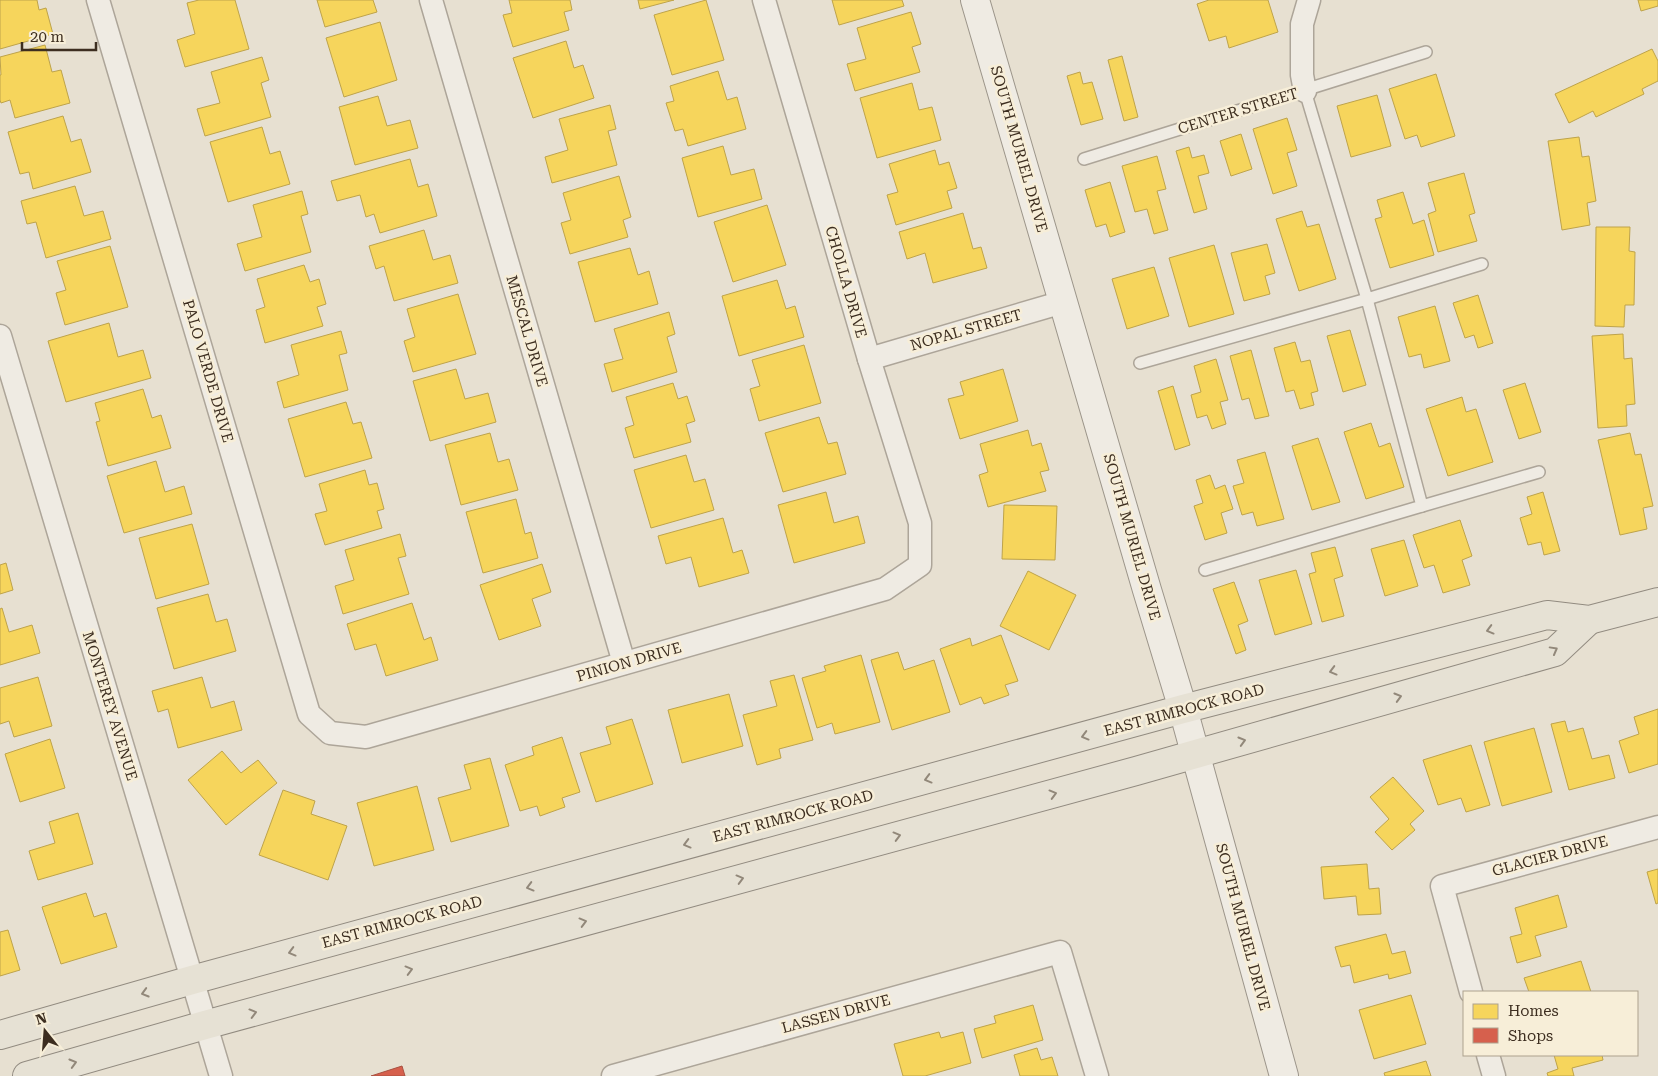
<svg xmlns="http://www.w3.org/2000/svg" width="1658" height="1076" font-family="'Roboto Serif',serif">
  <rect width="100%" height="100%" fill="#e7e0d1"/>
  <g fill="#f6d55c" stroke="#bea34a">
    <path d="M0,0H37L39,10L46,8L53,34L0,49Z"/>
    <path d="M199,0H235L249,49L185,67L177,40L195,34L187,3Z"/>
    <path d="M317,0H373L377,12L325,27Z"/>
    <path d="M509,0H570L572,10L564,12L569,30L513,47L503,15L512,13Z"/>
    <path d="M638,0H674L640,9Z"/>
    <path d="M706,0L724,60L672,75L654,15Z"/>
    <path d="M832,0H902L904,6L839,25Z"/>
    <path d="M1209,0H1268L1278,32L1229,48L1226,36L1209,41L1197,4Z"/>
    <path d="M1638,0H1658V6L1641,11Z"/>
    <path d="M911,12L921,44L912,47L920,72L855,91L847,64L866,59L857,28Z"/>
    <path d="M380,22L397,80L344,97L326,38Z"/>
    <path d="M566,41L574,68L583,65L594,98L533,118L513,58Z"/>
    <path d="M45,45L52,72L61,70L70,103L15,118L10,100L1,103L0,100V75H1L0,57Z"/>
    <path d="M1652,49L1658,61V81L1642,89L1644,94L1596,117L1593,111L1569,123L1555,94Z"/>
    <path d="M1122,56L1138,117L1124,121L1108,60Z"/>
    <path d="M262,57L269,80L261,83L271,117L205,136L197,109L220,103L211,72Z"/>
    <path d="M718,71L727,100L737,97L746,129L688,146L683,129L675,131L666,103L674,101L670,86Z"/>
    <path d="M1080,72L1083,84L1092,82L1103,119L1081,125L1067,76Z"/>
    <path d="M1436,74L1455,136L1421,147L1417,135L1405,139L1389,89Z"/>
    <path d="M912,83L919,110L932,107L941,140L877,158L860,98Z"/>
    <path d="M1377,95L1391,146L1351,157L1337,106Z"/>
    <path d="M378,96L387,126L410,120L418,148L355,165L339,107Z"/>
    <path d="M610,105L616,129L608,131L617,165L552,183L545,157L568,150L559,119Z"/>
    <path d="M63,116L71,142L81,139L91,172L33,189L29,172L20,174L8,132Z"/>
    <path d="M1287,118L1297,150L1287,153L1297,186L1273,194L1253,129Z"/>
    <path d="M262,127L270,154L280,151L290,184L228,202L210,142Z"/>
    <path d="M1241,134L1252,169L1231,176L1220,141Z"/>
    <path d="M1579,137L1582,157L1589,156L1596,201L1587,203L1590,225L1562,230L1548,141Z"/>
    <path d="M723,146L731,175L754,169L762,199L698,217L682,158Z"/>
    <path d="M1189,147L1192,158L1204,155L1209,173L1198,176L1207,209L1194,213L1176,151Z"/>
    <path d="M935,150L939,165L949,162L957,188L947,191L952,208L896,225L887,195L898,192L889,164Z"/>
    <path d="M1157,156L1166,189L1157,191L1168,230L1154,234L1147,209L1135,212L1122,166Z"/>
    <path d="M410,159L418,187L428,184L437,216L380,233L374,214L366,217L360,195L337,201L331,181Z"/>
    <path d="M1464,173L1475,213L1469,215L1477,241L1438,252L1428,214L1436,211L1428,183Z"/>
    <path d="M619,176L631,217L623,220L628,237L570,254L561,223L571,220L563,193Z"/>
    <path d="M1110,182L1125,232L1110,237L1106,224L1096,227L1085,190Z"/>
    <path d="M75,186L84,216L103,211L111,239L46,258L36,222L27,224L21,201Z"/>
    <path d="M302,191L308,214L301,216L311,252L245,271L237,244L262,237L253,205Z"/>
    <path d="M1403,192L1413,224L1424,220L1434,255L1390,268L1375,219L1382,217L1377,200Z"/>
    <path d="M767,205L786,265L733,282L714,222Z"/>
    <path d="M1302,211L1307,227L1319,224L1336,279L1299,291L1276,219Z"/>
    <path d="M963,213L973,249L981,247L987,268L933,283L925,253L907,259L899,232Z"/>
    <path d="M1596,227H1630L1629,251L1635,252L1634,305H1625L1624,327L1595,326Z"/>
    <path d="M424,230L433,260L450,255L458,283L394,301L384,266L376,269L369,246Z"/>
    <path d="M1267,244L1275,273L1265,276L1270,294L1244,301L1231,253Z"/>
    <path d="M1214,245L1234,314L1189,327L1169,258Z"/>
    <path d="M110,246L128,307L65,325L56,293L66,290L57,261Z"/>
    <path d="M630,248L638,275L649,271L658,304L595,322L578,262Z"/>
    <path d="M304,265L310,282L319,279L326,304L317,307L323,326L265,343L256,310L265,307L257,279Z"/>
    <path d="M1154,267L1169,316L1127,329L1112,279Z"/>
    <path d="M777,280L786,309L795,306L804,337L739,356L722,296Z"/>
    <path d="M458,294L476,354L413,372L404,341L415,337L407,309Z"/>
    <path d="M1478,295L1493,343L1478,348L1474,335L1465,338L1453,303Z"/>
    <path d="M1435,306L1450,361L1424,368L1421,354L1409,357L1398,317Z"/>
    <path d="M669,312L675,334L667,337L677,372L612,392L604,364L623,359L614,329Z"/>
    <path d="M109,323L118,357L143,350L151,378L66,402L48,341Z"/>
    <path d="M1350,330L1366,385L1343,392L1327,336Z"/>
    <path d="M341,331L347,353L339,355L348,390L284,408L277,382L299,375L291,345Z"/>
    <path d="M1623,334L1624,359L1632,358L1635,404L1626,405L1627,426L1598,428L1592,336Z"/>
    <path d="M1295,342L1301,362L1310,360L1318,391L1311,393L1314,405L1300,409L1294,390L1286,392L1274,348Z"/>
    <path d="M804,345L821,403L759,421L750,389L760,386L752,360Z"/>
    <path d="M1251,350L1269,416L1255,419L1249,398L1242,400L1230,356Z"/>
    <path d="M1216,359L1228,400L1220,402L1226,424L1212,429L1207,415L1197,418L1191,395L1201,392L1194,366Z"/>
    <path d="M456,369L465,399L488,393L496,422L430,441L413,381Z"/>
    <path d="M1003,369L1018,421L960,439L948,399L964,395L960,382Z"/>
    <path d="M673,383L678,399L687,396L695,421L686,424L691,442L634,458L625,428L634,425L626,397Z"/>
    <path d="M1525,383L1541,432L1519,439L1503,390Z"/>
    <path d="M1173,386L1190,445L1175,450L1158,391Z"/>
    <path d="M143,389L152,418L161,415L171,448L108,466L96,422L100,421L95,403Z"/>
    <path d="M1462,397L1466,412L1476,409L1493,462L1448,476L1426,409Z"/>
    <path d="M346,402L353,424L361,422L372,458L305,477L288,419Z"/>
    <path d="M819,417L828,444L837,442L846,474L783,492L765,433Z"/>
    <path d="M1371,423L1379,447L1390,443L1404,487L1366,499L1344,432Z"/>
    <path d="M1028,430L1032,446L1041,443L1049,470L1040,472L1046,491L988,507L979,475L988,472L980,444Z"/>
    <path d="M490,433L498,462L509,459L518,490L461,505L445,445Z"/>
    <path d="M1630,433L1635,455L1641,454L1653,506L1643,508L1647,529L1620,535L1598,440Z"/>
    <path d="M1318,438L1340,502L1312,510L1292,446Z"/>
    <path d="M1265,452L1284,519L1257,526L1253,512L1242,515L1233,486L1244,483L1237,460Z"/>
    <path d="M686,455L694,482L705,479L714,510L651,528L634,470Z"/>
    <path d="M156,461L165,492L184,486L192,514L124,533L107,476Z"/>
    <path d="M365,470L369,485L377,483L384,509L377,511L382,528L325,545L315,514L327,511L319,484Z"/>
    <path d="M1210,475L1215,489L1225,485L1233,509L1221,513L1227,533L1205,540L1194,506L1203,503L1196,480Z"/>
    <path d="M826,492L834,523L858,516L865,543L794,563L778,505Z"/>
    <path d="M1543,492L1560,551L1544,555L1541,542L1528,545L1520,518L1532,514L1527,497Z"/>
    <path d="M516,499L525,534L531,532L538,558L483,573L466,512Z"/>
    <path d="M1004,505L1057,506L1055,560L1002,559Z"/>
    <path d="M723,518L733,553L742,550L749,573L699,587L691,557L666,564L658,536Z"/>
    <path d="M1460,520L1472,556L1462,560L1470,585L1443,593L1434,565L1424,568L1413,535Z"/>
    <path d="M192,524L209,584L156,599L139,538Z"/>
    <path d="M400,534L406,556L398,558L409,594L343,614L335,586L354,580L345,550Z"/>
    <path d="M1404,540L1418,586L1385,596L1371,549Z"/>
    <path d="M1335,547L1343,576L1334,579L1344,616L1322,622L1309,574L1316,572L1311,553Z"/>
    <path d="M6,563L13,590L0,594V565Z"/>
    <path d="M542,564L551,592L532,599L541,626L499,640L480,585Z"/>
    <path d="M1296,570L1312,624L1275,635L1259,580Z"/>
    <path d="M1028,571L1076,595L1049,650L1000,626Z"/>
    <path d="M1234,582L1248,621L1238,625L1246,650L1236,654L1213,589Z"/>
    <path d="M208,594L216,622L227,619L236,651L174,669L157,608Z"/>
    <path d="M412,603L424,640L431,637L438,660L386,676L376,644L355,650L347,624Z"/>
    <path d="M2,608L9,632L32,625L40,653L0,665V609Z"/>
    <path d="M1001,635L1018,681L1005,685L1009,695L984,704L981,697L960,705L940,649L970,638L972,646Z"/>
    <path d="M898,652L904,670L934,660L950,712L892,730L871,660Z"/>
    <path d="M861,655L880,722L835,734L832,723L817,728L802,678L826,671L824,666Z"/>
    <path d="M794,675L813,740L779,749L781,758L757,765L743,715L777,706L770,681Z"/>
    <path d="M38,677L52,726L14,737L9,721L0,724V688Z"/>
    <path d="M202,677L211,708L234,701L242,730L178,748L168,709L158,712L152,691Z"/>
    <path d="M729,694L743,746L682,763L668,710Z"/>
    <path d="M1658,709V764L1629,773L1619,741L1639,734L1634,717Z"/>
    <path d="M632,719L653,784L596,802L580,753L611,744L606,727Z"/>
    <path d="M1565,721L1568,732L1583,728L1592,759L1609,755L1615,778L1569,790L1551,724Z"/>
    <path d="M1534,728L1552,792L1502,806L1484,742Z"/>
    <path d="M562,737L580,792L562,798L565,807L540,816L537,806L520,811L505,765L534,755L532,747Z"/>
    <path d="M50,739L65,788L20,802L5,754Z"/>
    <path d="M1471,745L1490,805L1466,812L1461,798L1438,805L1423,760Z"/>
    <path d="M222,751L241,773L258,760L277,783L226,825L188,780Z"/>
    <path d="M490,758L509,826L451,842L438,798L471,789L464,765Z"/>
    <path d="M1393,777L1424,811L1410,824L1415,830L1392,850L1375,832L1389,819L1370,797Z"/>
    <path d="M417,786L434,850L374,866L357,803Z"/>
    <path d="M283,790L315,801L311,814L347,826L328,880L259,855Z"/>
    <path d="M78,813L93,864L38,880L29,851L55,843L49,822Z"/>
    <path d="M1367,864L1369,889L1379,888L1381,914L1358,915L1356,896L1324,899L1321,867Z"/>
    <path d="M1658,869V903L1656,904L1647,872Z"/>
    <path d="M86,893L94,917L106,913L117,947L61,964L42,907Z"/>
    <path d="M1558,895L1567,927L1535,936L1541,956L1517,963L1510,937L1522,934L1515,908Z"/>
    <path d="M8,930L20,970L0,976V932Z"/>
    <path d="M1386,934L1392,954L1405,951L1411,973L1389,979L1388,974L1354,983L1350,965L1341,967L1335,947Z"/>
    <path d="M1581,961L1591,992H1529L1524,978Z"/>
    <path d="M1411,995L1426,1044L1374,1059L1359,1010Z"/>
    <path d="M1033,1005L1043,1040L982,1058L974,1029L996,1023L994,1016Z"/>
    <path d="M939,1032L941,1038L963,1032L971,1063L925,1076H903L894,1044Z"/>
    <path d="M1037,1048L1041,1060L1052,1057L1058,1076H1020L1014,1055Z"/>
    <path d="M1554,1055H1602L1603,1060L1572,1068L1574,1076H1548L1547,1073L1558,1069Z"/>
    <path d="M1426,1061L1431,1076H1385L1384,1073Z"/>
  </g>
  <path fill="#d6604d" stroke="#a85140" d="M402,1066L405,1076H371Z"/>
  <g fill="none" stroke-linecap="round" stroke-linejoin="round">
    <g stroke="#ada599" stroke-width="14">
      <g id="lane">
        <path d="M1305,91L1367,299L1482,264"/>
        <path d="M1084,159L1426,52"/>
        <path d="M1140,363L1367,299L1422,506L1205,570"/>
        <path d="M1422,506L1539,472"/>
      </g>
    </g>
    <g stroke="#ada599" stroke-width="25">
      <g id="street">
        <path d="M98,0L309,714L330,733L366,737L885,589L920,565V523L869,359L764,0"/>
        <path d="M431,0L624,663"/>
        <path d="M1305,91L1302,75V24L1309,0"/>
        <path d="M0,336L221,1076"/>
        <path d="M869,359L1063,302"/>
        <path d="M1471,992L1442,886L1658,827"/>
        <path d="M1488,1055L1494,1076"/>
        <path d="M613,1076L1060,952L1097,1076"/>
      </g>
    </g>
    <g stroke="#9c958a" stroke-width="30">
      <path id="secondary" d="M975,0L1147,590L1183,709L1284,1076"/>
    </g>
    <g stroke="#928b80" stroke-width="30">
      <g id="primary">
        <path d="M0,1035L192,980L1183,709L1547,615L1589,620L1658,602"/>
        <path d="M27,1076L205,1025L1136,771L1555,652L1589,620"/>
      </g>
    </g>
    <use href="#lane" stroke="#efebe3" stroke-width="11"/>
    <use href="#street" stroke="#efebe3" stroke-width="22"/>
    <use href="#secondary" stroke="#efebe3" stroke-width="28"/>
    <use href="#primary" stroke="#e6e1d4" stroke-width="28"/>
  </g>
  <defs><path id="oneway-chevron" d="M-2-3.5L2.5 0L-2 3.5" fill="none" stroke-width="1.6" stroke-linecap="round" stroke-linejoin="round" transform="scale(1.25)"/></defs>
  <g stroke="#92887a">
    <use href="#oneway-chevron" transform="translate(1490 630) rotate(165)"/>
    <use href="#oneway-chevron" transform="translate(1554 650) rotate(-29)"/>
    <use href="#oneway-chevron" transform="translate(1333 671) rotate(165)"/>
    <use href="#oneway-chevron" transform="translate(1398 697) rotate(-16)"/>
    <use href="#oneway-chevron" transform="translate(1085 736) rotate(165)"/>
    <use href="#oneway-chevron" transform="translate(1242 741) rotate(-16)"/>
    <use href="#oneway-chevron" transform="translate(928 779) rotate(165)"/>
    <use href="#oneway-chevron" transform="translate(1053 794) rotate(-15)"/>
    <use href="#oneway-chevron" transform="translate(897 836) rotate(-15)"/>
    <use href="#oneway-chevron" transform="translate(687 844) rotate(165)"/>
    <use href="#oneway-chevron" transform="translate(740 879) rotate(-15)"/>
    <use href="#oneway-chevron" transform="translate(530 887) rotate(165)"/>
    <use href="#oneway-chevron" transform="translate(583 922) rotate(-15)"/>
    <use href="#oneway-chevron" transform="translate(292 952) rotate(165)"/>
    <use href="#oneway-chevron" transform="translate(409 970) rotate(-15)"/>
    <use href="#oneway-chevron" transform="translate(145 993) rotate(164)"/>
    <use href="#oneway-chevron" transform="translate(253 1013) rotate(-15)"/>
    <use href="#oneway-chevron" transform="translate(73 1063) rotate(-16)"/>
  </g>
  <g text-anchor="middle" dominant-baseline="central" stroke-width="5" stroke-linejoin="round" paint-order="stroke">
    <g font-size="15" fill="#3d2e20" stroke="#f7eed8">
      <text transform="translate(1238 111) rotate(-17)">CENTER STREET</text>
      <text transform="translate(1019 149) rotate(74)">SOUTH MURIEL DRIVE</text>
      <text transform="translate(846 282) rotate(74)">CHOLLA DRIVE</text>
      <text transform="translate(966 330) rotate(-16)">NOPAL STREET</text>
      <text transform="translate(527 331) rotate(74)">MESCAL DRIVE</text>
      <text transform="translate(208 371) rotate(74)">PALO VERDE DRIVE</text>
      <text transform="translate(1132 537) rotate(74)">SOUTH MURIEL DRIVE</text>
      <text transform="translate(629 662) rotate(-16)">PINION DRIVE</text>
      <text transform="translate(110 706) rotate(73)">MONTEREY AVENUE</text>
      <text transform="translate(1184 710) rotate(-15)">EAST RIMROCK ROAD</text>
      <text transform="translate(793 816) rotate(-15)">EAST RIMROCK ROAD</text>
      <text transform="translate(1550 856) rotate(-15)">GLACIER DRIVE</text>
      <text transform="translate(402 922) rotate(-15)">EAST RIMROCK ROAD</text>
      <text transform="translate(1243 927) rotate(75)">SOUTH MURIEL DRIVE</text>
      <text transform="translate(836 1014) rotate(-15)">LASSEN DRIVE</text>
    </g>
  </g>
  <rect x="1463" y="991" width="175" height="65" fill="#f7eed8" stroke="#ada18e"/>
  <rect x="1473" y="1004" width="25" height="15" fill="#f6d55c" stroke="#ada18e"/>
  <text x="1508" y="1016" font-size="15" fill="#3d2e20">Homes</text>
  <rect x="1473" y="1028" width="25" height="15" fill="#d6604d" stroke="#ada18e"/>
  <text x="1508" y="1041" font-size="15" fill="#3d2e20">Shops</text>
  <g transform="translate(45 1031) rotate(343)" stroke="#f7eed8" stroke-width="4" paint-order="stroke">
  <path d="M0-4L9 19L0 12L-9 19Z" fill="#3d2e20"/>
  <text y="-8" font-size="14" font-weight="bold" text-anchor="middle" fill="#3d2e20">N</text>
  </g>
  <path d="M22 42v8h74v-8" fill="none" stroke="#3d2e20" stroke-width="2.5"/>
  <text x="30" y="42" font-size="15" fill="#3d2e20" stroke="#f7eed8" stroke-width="4" paint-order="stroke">20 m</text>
</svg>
